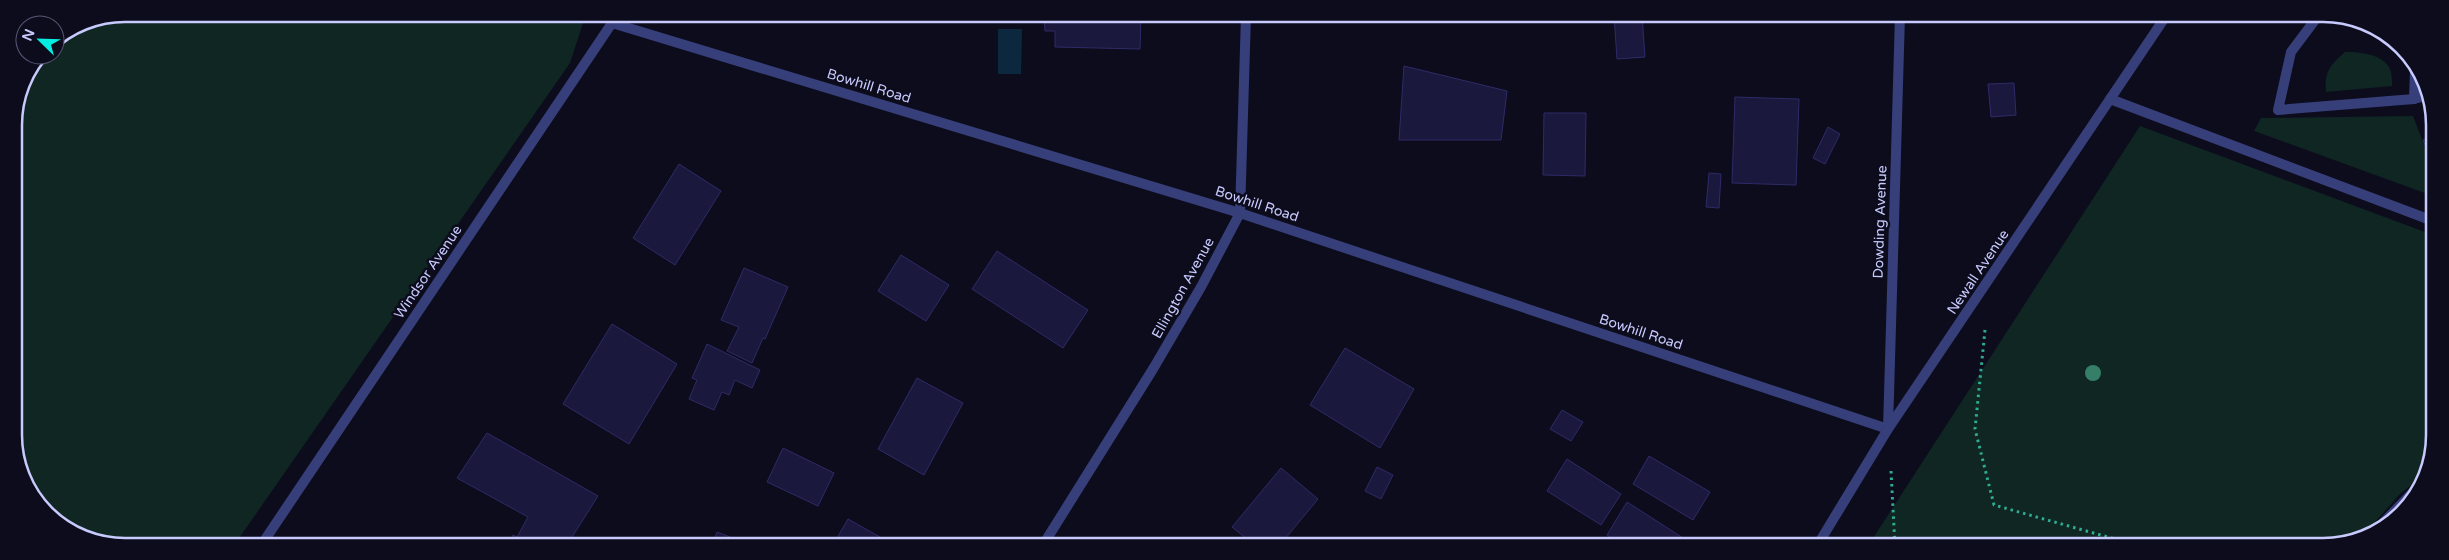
<svg xmlns="http://www.w3.org/2000/svg" width="2449" height="560" font-family="'Varela Round',sans-serif">
  <rect width="100%" height="100%" fill="#0c0c1c"/>
  <g fill="#0f2622">
    <path d="M126,14H586L570,63L235,544H104L47,514L16,457L14,118L25,76L40,55H55V41L83,22Z"/>
    <path d="M2345,52C2360,52 2383,54 2390,69C2392,74 2392,82 2392,86L2326,92C2324,72 2330,65 2345,52Z"/>
    <path d="M2413,116L2433,168V196L2254,131L2261,118Z"/>
    <path d="M2140,126L2433,235V456L2420,478L2400,494L2367,531L2331,546H1868Z"/>
  </g>
  <path fill="#0c283f" d="M998,29H1022L1021,74H998Z"/>
  <g fill="#1a183c" stroke="#2e2b68">
    <path d="M1044,15H1141L1140,49L1055,47V31H1045Z"/>
    <path d="M1614,15H1642L1645,57L1617,59Z"/>
    <path d="M1404,66L1507,91L1501,140H1399Z"/>
    <path d="M2014,83L2016,115L1991,117L1988,84Z"/>
    <path d="M1735,97L1799,99L1796,185L1732,183Z"/>
    <path d="M1544,113H1586L1585,176L1543,175Z"/>
    <path d="M1828,127L1840,134L1825,164L1813,158Z"/>
    <path d="M2433,136V166L2423,140Z"/>
    <path d="M679,164L721,191L675,265L633,238Z"/>
    <path d="M1709,173L1721,174L1719,208L1706,207Z"/>
    <path d="M997,251L1088,310L1063,348L972,289Z"/>
    <path d="M901,255L949,285L926,321L878,291Z"/>
    <path d="M744,268L788,287L765,339L763,338L752,363L727,351L739,327L721,320Z"/>
    <path d="M612,324L677,364L629,444L563,404Z"/>
    <path d="M707,344L760,370L752,388L735,380L729,395L722,392L714,410L689,399L697,380L692,378Z"/>
    <path d="M1345,348L1414,389L1380,448L1310,405Z"/>
    <path d="M917,378L963,403L924,475L878,449Z"/>
    <path d="M1562,410L1583,422L1571,441L1550,429Z"/>
    <path d="M487,433L598,496L567,545L508,544L513,535L517,537L528,517L457,478Z"/>
    <path d="M783,448L834,473L818,506L767,482Z"/>
    <path d="M1649,456L1710,492L1693,520L1633,484Z"/>
    <path d="M1567,459L1621,494L1601,525L1547,491Z"/>
    <path d="M1377,467L1393,475L1381,499L1365,491Z"/>
    <path d="M1281,468L1318,499L1280,545H1254L1232,527Z"/>
    <path d="M1627,502L1694,545H1624L1607,535Z"/>
    <path d="M848,519L880,537L876,545H833Z"/>
    <path d="M717,532L745,543V545H712Z"/>
  </g>
  <g fill="none" stroke-linecap="round" stroke-linejoin="round">
    <g stroke="#2fab91" stroke-width="3" stroke-dasharray="2.5 4" stroke-linecap="butt">
      <path d="M1985,330L1975,429L1994,505L2129,543L2130,546"/>
      <path d="M1891,471L1895,546"/>
    </g>
    <g stroke="#373f7a" stroke-width="10">
      <path d="M2318,16L2291,52L2278,110L2414,99L2429,95"/>
      <path d="M2414,99L2415,70"/>
    </g>
    <g stroke="#373f7a" stroke-width="10">
      <path d="M612,23L1240,213L1888,429L1900,15"/>
      <path d="M2110,99L2433,221"/>
      <path d="M2380,526L2412,493"/>
      <path d="M262,544L612,23V14"/>
      <path d="M1043,545L1153,369L1201,287L1240,213L1246,15"/>
      <path d="M1817,546L1888,429L2166,16"/>
    </g>
  </g>
  <circle fill="#357e68" cx="2093" cy="373" r="8"/>
  <g text-anchor="middle" dominant-baseline="central" stroke-width="5" stroke-linejoin="round" paint-order="stroke">
    <g font-size="14" fill="#c8cafe" stroke="#0c0c1c">
      <text transform="translate(869 86) rotate(17)">Bowhill Road</text>
      <text transform="translate(1257 204) rotate(18)">Bowhill Road</text>
      <text transform="translate(1880 222) rotate(-88)">Dowding Avenue</text>
      <text transform="translate(428 272) rotate(-56)">Windsor Avenue</text>
      <text transform="translate(1978 272) rotate(-56)">Newall Avenue</text>
      <text transform="translate(1183 288) rotate(-61)">Ellington Avenue</text>
      <text transform="translate(1641 332) rotate(18)">Bowhill Road</text>
    </g>
  </g>
  <path d="M0 0H2449V560H0ZM125 22H2323A103 103 0 0 1 2426 125V435A103 103 0 0 1 2323 538H125A103 103 0 0 1 22 435V125A103 103 0 0 1 125 22Z" fill="#0c0c1c" fill-rule="evenodd"/>
  <path fill="none" stroke="#c8cafe" stroke-width="2.5" d="M125 22H2323A103 103 0 0 1 2426 125V435A103 103 0 0 1 2323 538H125A103 103 0 0 1 22 435V125A103 103 0 0 1 125 22Z"/>
  <g transform="translate(40 40) rotate(293)"><circle r="24" fill="#0c0c1c" stroke="#575876"/>
  <path d="M0-4L9 19L0 12L-9 19Z" fill="#05ece1"/>
  <text y="-8" font-size="14" font-weight="bold" text-anchor="middle" fill="#c8cafe">N</text>
  </g>
</svg>
